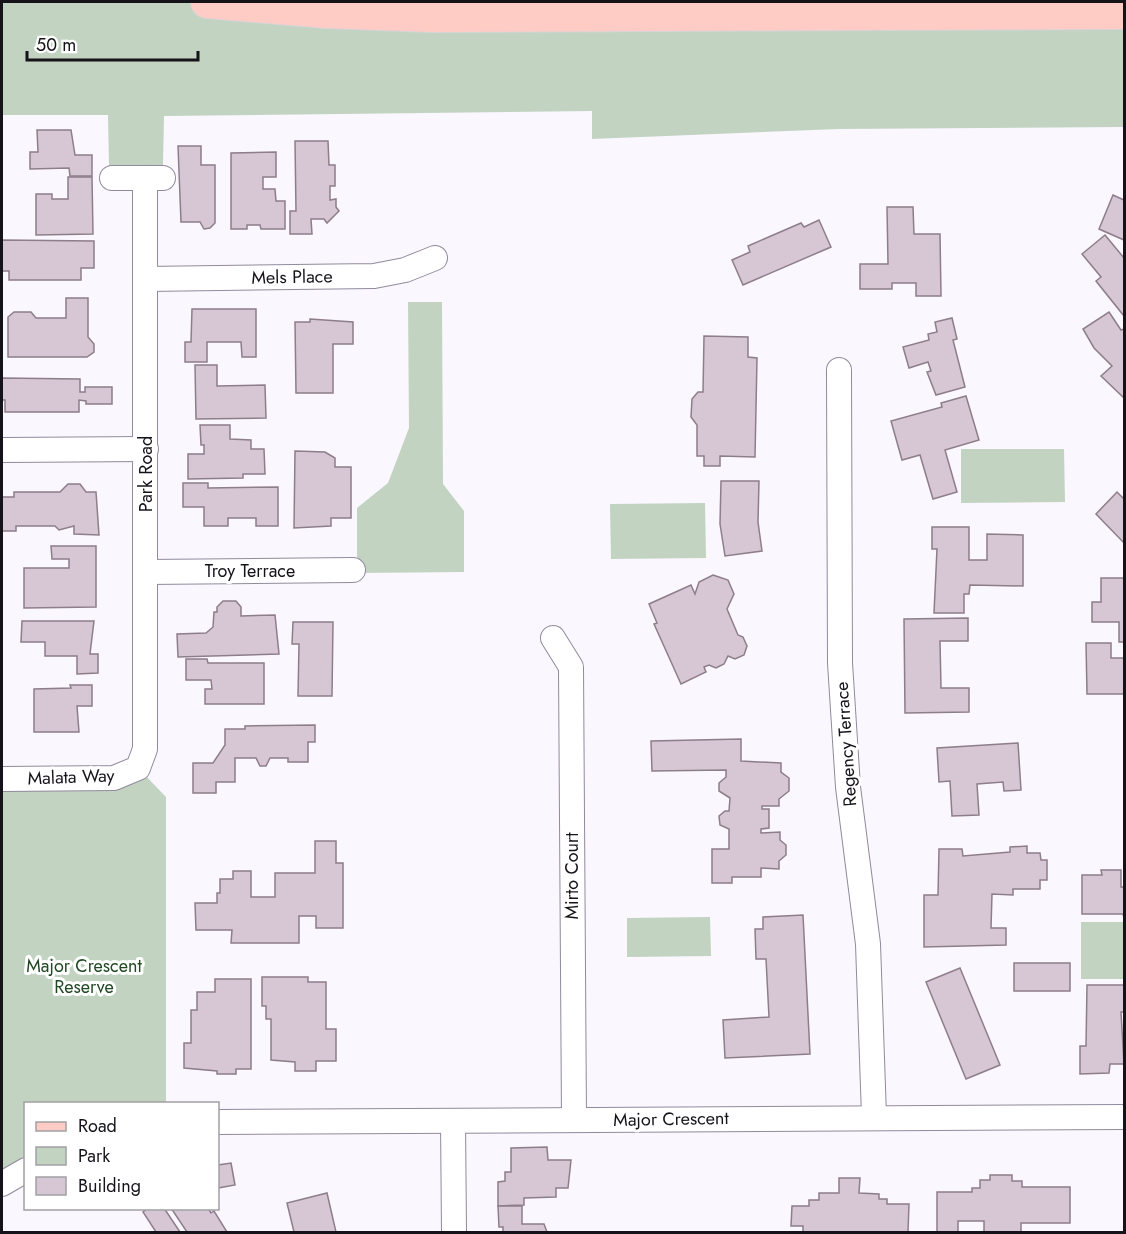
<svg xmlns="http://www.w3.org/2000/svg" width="1126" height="1234" font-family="Jost,sans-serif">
  <rect width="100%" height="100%" fill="#faf7ff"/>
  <g fill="#c2d3c1">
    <path d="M2,2H1124V127L839,129L592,139V111L164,116L163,165L109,166L108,115H2Z"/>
    <path d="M408,302H442L443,484L464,511V572L357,573V508L388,483L409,428Z"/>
    <path d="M961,449H1064L1065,502L961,503Z"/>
    <path d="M705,503L706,558L611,559L610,504Z"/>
    <path d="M138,768L166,797V1103L26,1104L25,1170L2,1184V779Z"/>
    <path d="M710,917L711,956L627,957V918Z"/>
    <rect x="1081" y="922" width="43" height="57"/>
  </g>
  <g fill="#d7c6d4" stroke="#8d7e8a" stroke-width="1.5">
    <path d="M37,130H71L75,155H92V176H70L69,168L30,169V152H38Z"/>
    <path d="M295,141H328L329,165H335V186H330V200L336,199V207L339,211L327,223L324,219H311L312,234H290V211H296Z"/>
    <path d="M178,146H201V165H215V223L210,228L204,229L200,222H181Z"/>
    <path d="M276,152V177H263V189H275L276,201H285V229H261L260,225H247V229H231V153Z"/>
    <path d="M68,177H92L93,234L36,235V194H52V199H68Z"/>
    <path d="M1113,195L1124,200V240L1099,229Z"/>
    <path d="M887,207H913L914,234H940L941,296H916V283H892V289H860V264H888Z"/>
    <path d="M819,220L831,247L743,285L732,260L750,252L748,246L801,223L804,227Z"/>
    <path d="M1105,235L1124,258V316L1096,281L1101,277L1082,254Z"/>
    <path d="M2,240L94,241V268H81V280H9V271H2Z"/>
    <path d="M66,298H88V337L94,344V352L87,357H8V317L14,312H31L36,318H66Z"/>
    <path d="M192,309H256V357H242L241,342H207V362H185V342H191Z"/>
    <path d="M1109,312L1121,330L1124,329V398L1101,376L1112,366L1094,348L1083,329Z"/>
    <path d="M952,318L957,339L953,340L965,387L936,395L927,372L931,371L928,362L909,368L903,347L929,340L928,334L937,332L935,322Z"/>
    <path d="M310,319L353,322V344H333V393H296L295,322H310Z"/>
    <path d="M704,336L748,337V357L757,358L755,457L720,456V466H704V456H697V425L691,417L692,399L698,392H703Z"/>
    <path d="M195,365H217V386L265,385L266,418L196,419Z"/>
    <path d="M2,378L80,379V392H85V387H112V404H86V401L79,400V412H5V400H2Z"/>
    <path d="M966,396L979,440L945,450L957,492L933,499L920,455L902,460L891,421L942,407L941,403Z"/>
    <path d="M200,425H230V439L251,440V449H264L265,474H243V478L188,479V454H204V445H201Z"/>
    <path d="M295,451L325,452L335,458V467H351V518H331V526L294,528Z"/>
    <path d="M721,481H759L758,522L762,551L725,556L720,524Z"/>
    <path d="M183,483H208V488L278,487V526H256V518H228V526H204V507H183Z"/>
    <path d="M68,484H80L86,492H96L99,535L74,534V526L59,530L55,526H16V531H2V497H14V492H60Z"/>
    <path d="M1117,492L1124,499V543L1096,514Z"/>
    <path d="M932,527H969V560H987V534L1023,535V586L970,585L969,594H964V613H934L937,549H932Z"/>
    <path d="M51,546H96V607L24,608V568H69V559H52Z"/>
    <path d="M713,575L728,580L734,594L727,609L738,635L743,637L747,646L744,655L735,659L728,656L724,664L716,668L709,665L704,667L706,672L681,684L654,624L657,623L649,604L691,585L695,594L699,582Z"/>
    <path d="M1101,578H1124V642H1119V622H1092V602H1101Z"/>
    <path d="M223,601H236L241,607V616L275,615L279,654L178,657L177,634L206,633L213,627L214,612H217V607Z"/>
    <path d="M968,618V641H940L941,688H969V712L905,713L904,619Z"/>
    <path d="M22,621H94L90,654H98V673L77,674V656H45V642H21Z"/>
    <path d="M293,622H333L332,696H298L299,644H292Z"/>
    <path d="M1086,643H1111V658H1124V694H1087Z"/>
    <path d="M186,659H207L208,663H264V704H205V689H212L211,680H186Z"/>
    <path d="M70,685H92V706H77L79,732H34V689L71,688Z"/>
    <path d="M315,725V742H308V762H288V758H270L266,766H260L256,758H235V782H216V793H193V763H213L225,745V729H245V726Z"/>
    <path d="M741,739V761L781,763V772L789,778V791L779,799V806H762V809H769V828L761,829V833L780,832V840L786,845V855L779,861V869L761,868V877H732V883H712V849H729V829L720,825L719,816L725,811H729L730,798L719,791V783L726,777V770L652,771L651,741Z"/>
    <path d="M1018,743L1021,790L1004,791L1003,782L977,784L979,815L952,816L950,781L939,782L937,748Z"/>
    <path d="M315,841H336V863H343V928H316V916H299V943H231L232,930H196L195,903H217V893H220V879H233V871H251V897H275V873H315Z"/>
    <path d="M1027,846V853H1040L1041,860H1047V880H1040V889H1013V895L992,894L991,928H1006V945L924,947V895H938L939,849H962L963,856L1010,852V847Z"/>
    <path d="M1101,870H1121V887H1124V918L1123,914H1082V875H1102Z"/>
    <path d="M803,915L810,1054L725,1058L723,1020L769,1017L766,959H756L755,929H763V917Z"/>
    <rect x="1014" y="963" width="56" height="28"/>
    <path d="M960,968L1000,1065L966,1079L926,982Z"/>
    <path d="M262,977H308V982H326V1029H336V1061H316V1071H295V1062L271,1060V1019H266V1006H262Z"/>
    <path d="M215,979H251V1069H236V1074H217V1071L184,1068V1043H191V1010H197V992H215Z"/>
    <path d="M1087,985H1124V1012H1121L1124,1064H1110L1109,1073L1080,1074V1046H1086Z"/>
    <path d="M547,1147L548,1160H571L568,1188H556V1197L524,1198V1205L498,1206V1182L505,1181V1172H511V1148Z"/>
    <path d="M231,1163L235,1185L218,1188V1165Z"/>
    <path d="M990,1175H1012V1181H1022V1187H1070V1223H1021V1232H984V1221H958V1232H937V1192H972V1188H980V1180H990Z"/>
    <path d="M839,1178H860L859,1193L879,1194V1199H887V1204H909L908,1232H803V1226H791L792,1206H809V1200H819V1193H839Z"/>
    <path d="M327,1193L336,1232H294L287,1203Z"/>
    <path d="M498,1206H522V1224H544L547,1232H503V1227H499Z"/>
    <path d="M148,1208H164L180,1232H156L143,1212Z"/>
    <path d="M171,1208H208L211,1213L214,1211L227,1232H187Z"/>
  </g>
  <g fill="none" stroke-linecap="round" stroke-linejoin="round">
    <g stroke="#918a9c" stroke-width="26">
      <g id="minor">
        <path d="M112,178H163"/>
        <path d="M145,279L374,276L405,270L435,258"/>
        <path d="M839,370L840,663L848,787L868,944L874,1116"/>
        <path d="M2,450L146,449"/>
        <path d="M146,572L353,570"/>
        <path d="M553,638L571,667L574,1120"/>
        <path d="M2,779L114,778L138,768L145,749V178"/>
        <path d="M453,1121L454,1232"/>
        <path d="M218,1122L1124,1117"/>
        <path d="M2,1184L26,1170"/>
      </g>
    </g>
    <g stroke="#d5d4d6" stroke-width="34">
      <path id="major" d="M207,2L326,12L432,16L1124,13"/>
    </g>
    <use href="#minor" stroke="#fff" stroke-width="24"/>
    <use href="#major" stroke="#fecbc5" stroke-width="32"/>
  </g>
  <g text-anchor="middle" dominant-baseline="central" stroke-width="6" stroke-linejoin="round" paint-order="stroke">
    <g font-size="18" fill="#151219" stroke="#fff">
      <text transform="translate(292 277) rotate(-1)">Mels Place</text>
      <text transform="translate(146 474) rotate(-90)">Park Road</text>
      <text x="250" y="571">Troy Terrace</text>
      <text transform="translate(846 744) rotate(-94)">Regency Terrace</text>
      <text transform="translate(71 777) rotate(-2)">Malata Way</text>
      <text transform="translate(572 876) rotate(-90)">Mirto Court</text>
      <text transform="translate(671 1119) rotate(-1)">Major Crescent</text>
    </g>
    <g font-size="18" fill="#204822" stroke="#fff">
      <text x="84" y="966">Major Crescent<tspan x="84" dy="21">Reserve</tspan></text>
    </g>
  </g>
  <rect width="1126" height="1234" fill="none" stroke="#151219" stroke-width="6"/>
  <rect x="24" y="1102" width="195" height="108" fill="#ffffff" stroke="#a1a0a3" stroke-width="1.5"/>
  <rect x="36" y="1122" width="30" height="9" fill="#fecbc5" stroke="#a1a0a3" stroke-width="1.5"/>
  <text x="78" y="1132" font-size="18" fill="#151219">Road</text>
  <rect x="36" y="1147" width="30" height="18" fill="#c2d3c1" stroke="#a1a0a3" stroke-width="1.5"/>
  <text x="78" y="1162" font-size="18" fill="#151219">Park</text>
  <rect x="36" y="1177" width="30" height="18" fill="#d7c6d4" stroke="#a1a0a3" stroke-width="1.5"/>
  <text x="78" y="1192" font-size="18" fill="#151219">Building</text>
  <path d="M27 51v9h171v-9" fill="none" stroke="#151219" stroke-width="3"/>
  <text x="36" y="51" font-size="18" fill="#151219" stroke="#ffffff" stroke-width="4.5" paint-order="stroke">50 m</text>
</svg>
